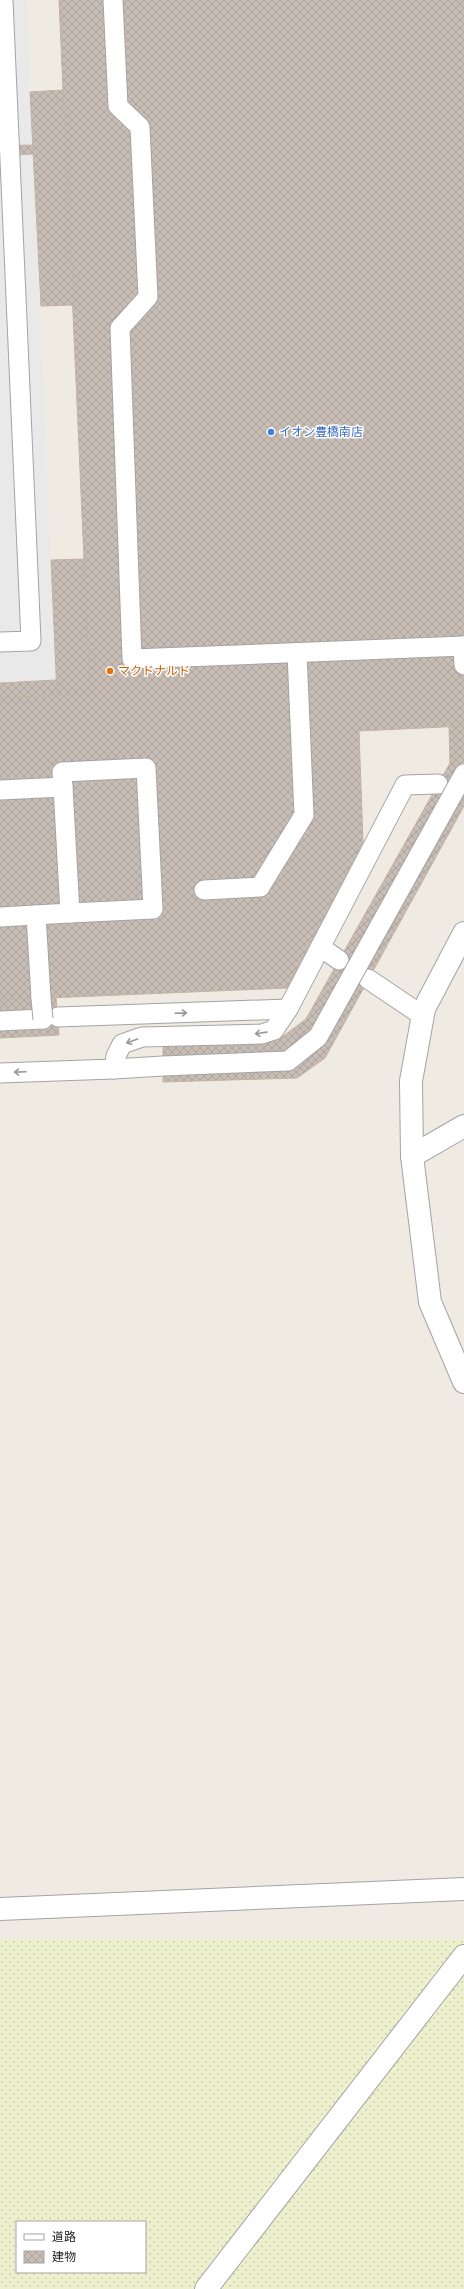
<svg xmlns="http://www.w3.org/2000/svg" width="464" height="2289" font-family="'Work Sans','Noto Sans JP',sans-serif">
  <defs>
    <pattern id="farmland-dots" width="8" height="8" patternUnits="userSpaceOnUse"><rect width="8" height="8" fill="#edf0cc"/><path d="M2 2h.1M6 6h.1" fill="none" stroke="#cbcdaf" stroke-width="1.8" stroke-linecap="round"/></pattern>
    <pattern id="building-cross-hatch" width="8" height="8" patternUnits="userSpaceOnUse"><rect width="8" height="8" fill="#c8bdb5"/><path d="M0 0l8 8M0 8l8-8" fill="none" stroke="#aba29b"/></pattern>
  </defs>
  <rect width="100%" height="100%" fill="#f0ebe2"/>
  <path fill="url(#farmland-dots)" fill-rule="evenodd" d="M464,1939V2289H0V1940ZM17,2222H145V2272H17Z"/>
  <path fill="#e9e9e9" d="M0,0H26L56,680L0,683Z"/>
  <g fill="url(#building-cross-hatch)" stroke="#c2b2a3">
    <path d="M59,0H464V726L359,731L363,842L287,988L0,1000V698L90,694Z"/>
    <path d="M63,90L74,305L41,306L30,92Z"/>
    <path d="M33,145V154L0,156V146Z"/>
    <path d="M84,559L90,694L57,695L51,560Z"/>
    <path d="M56,680L57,695L0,698V683Z"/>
    <path d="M449,726H464V806L325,1058L297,1078L163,1082V1047L277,1041L306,1019L450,763Z"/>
    <path d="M56,997L59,1035L0,1038V1000Z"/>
  </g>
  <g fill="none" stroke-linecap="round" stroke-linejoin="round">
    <g stroke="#a4a4a4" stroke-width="21">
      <g id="service">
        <path d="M113,0L118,106L140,127L148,297L120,328L132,659L464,646"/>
        <path d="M0,642L31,641L3,0"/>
        <path d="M463,646L464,665"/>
        <path d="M63,787L62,772L146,768L153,909L70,913"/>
        <path d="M0,790L63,787L70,913L0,917"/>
        <path d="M204,890L260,887L304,815L297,653"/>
        <path d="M36,915L41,998"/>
        <path d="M320,947L339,960"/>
        <path d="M368,979L423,1016"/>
        <path d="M58,1017L288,1009"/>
        <path d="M0,1021L43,1019"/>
        <path d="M114,1069L163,1066"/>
        <path d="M0,1073L114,1069L116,1056L122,1044L142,1037L262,1034L274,1030L288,1009L405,785L438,784"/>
      </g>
    </g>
    <g stroke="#a4a4a4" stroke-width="24">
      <g id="minor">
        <path d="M464,933L424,1009L411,1081L412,1156L430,1302L464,1382"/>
        <path d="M412,1156L464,1126"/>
        <path d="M0,1909L464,1889"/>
        <path d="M206,2289L464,1956"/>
      </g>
    </g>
    <use href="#service" stroke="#fff" stroke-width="19"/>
    <use href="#minor" stroke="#fff" stroke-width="22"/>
    <g stroke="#a4a4a4" stroke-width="21" stroke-linecap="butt">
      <g id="service-bridge">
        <path d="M41,998L43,1019"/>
        <path d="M163,1066L288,1061L318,1037L464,774"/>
      </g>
    </g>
    <use href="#service-bridge" stroke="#fff" stroke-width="19"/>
  </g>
  <defs><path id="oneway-shaft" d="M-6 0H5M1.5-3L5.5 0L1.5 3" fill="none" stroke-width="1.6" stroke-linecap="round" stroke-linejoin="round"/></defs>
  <g stroke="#999">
    <use href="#oneway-shaft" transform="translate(181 1013) rotate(-2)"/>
    <use href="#oneway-shaft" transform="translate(261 1033) rotate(172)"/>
    <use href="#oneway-shaft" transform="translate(132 1041) rotate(160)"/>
    <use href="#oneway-shaft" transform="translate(20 1072) rotate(178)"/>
  </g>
  <circle fill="#3f7fe0" stroke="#fff" stroke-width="1.5" cx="271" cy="432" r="4"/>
  <circle fill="#e8710a" stroke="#fff" stroke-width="1.5" cx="110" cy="671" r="4"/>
  <g text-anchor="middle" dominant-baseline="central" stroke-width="3" stroke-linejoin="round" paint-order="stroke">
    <g font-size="12" fill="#366cbe" stroke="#fff" text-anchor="start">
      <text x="279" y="432">イオン豊橋南店</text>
    </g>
    <g font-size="12" fill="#c56008" stroke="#fff" text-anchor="start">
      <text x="118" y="671">マクドナルド</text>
    </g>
  </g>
  <rect x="16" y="2221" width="130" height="52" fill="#ffffff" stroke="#a5a5a5"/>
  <rect x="24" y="2234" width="20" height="6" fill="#ffffff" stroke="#a5a5a5"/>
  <text x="52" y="2241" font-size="12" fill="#1d1d1d">道路</text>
  <rect x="24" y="2251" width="20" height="12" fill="url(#building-cross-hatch)" stroke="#a5a5a5"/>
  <text x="52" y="2261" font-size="12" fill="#1d1d1d">建物</text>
</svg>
